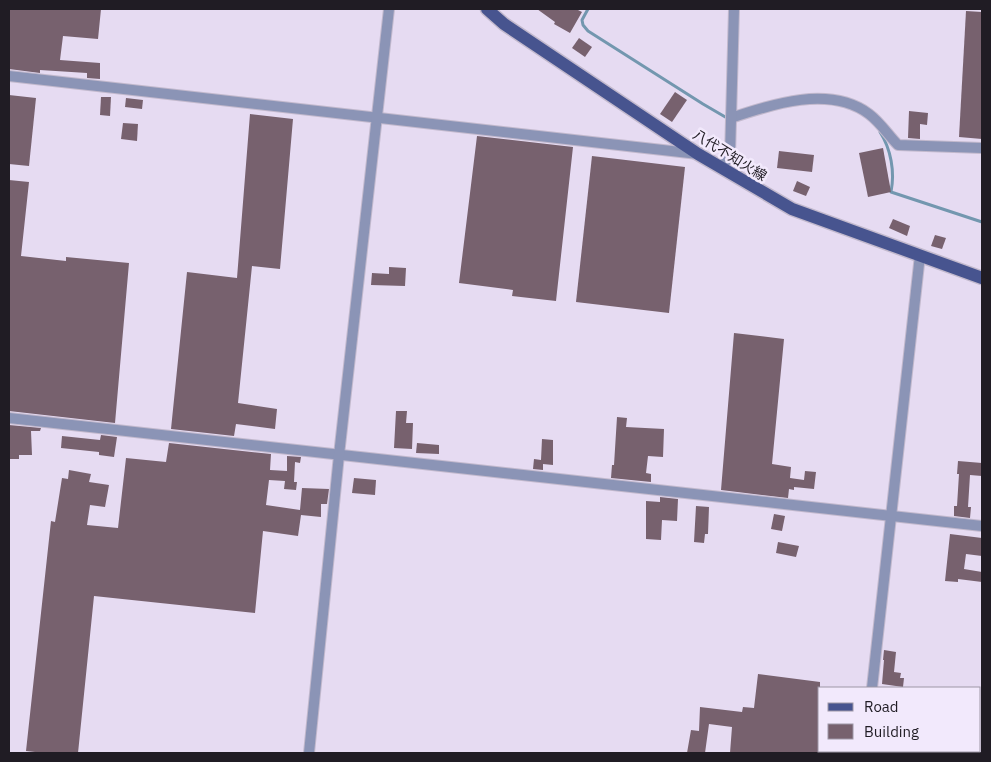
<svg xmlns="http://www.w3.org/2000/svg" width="991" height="762" font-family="'IBM Plex Sans','Noto Sans JP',sans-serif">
  <rect width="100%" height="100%" fill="#e6dbf2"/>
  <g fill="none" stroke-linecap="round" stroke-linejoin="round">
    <g stroke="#7397af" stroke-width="3">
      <path d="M588,9L582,20L583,25L588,31L703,104L727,118"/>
      <path d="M880,132C891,149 895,172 891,192L982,222"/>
    </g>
  </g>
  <g fill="#77616e">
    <path d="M9,9H101L98,39L63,36L60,60L100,63V79L87,78V73L40,70V73L9,69Z"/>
    <path d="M537,9H576L582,12L570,33L554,24L555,22Z"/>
    <path d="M966,11L982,12V139L959,137Z"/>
    <path d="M579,38L592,47L585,57L572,48Z"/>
    <path d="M675,92L687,100L672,122L660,114Z"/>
    <path d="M9,95L36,98L29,166L9,164Z"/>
    <path d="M101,97H111L110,116L100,115Z"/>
    <path d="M126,98L143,100L142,109L125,107Z"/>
    <path d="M909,111L928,113L927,125L920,124V139L908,138Z"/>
    <path d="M250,114L293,119L280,269L252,266L238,403L277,409L275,429L236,424L234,436L171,429L187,272L237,278Z"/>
    <path d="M123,123L138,124L137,141L121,139Z"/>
    <path d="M477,136L573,147L556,301L512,296L513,290L459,283Z"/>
    <path d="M883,148L891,192L868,197L859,153Z"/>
    <path d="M779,151L814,155L812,172L777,168Z"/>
    <path d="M592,156L685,167L669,313L576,302Z"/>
    <path d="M9,180L29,182L21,256L66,261V257L129,263L115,423L9,411Z"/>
    <path d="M797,181L810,187L806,196L793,191Z"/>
    <path d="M893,219L910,226L907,236L889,228Z"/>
    <path d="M935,235L946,238L942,249L931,246Z"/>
    <path d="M389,267L406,268L405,286L371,285L372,273L389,274Z"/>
    <path d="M734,333L784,339L772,464L791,467L790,478L804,480L805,471L816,472L814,489L794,487V490L789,489L788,498L721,490Z"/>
    <path d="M396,411H407L406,423H413L412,449L394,448Z"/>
    <path d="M617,417L627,418L626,427L664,429L663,457L648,456L646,473L651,474V482L611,478L612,465H614Z"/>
    <path d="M9,425L41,428L40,431H31L32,455H19V459H9Z"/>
    <path d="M101,435L117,437L114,457L99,455V452L61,448L62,436L100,440Z"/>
    <path d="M542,439L553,440V465L543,464V470L533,469L534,459L541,460Z"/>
    <path d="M169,443L271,454L270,470L287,471V456L301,457L300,463L295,462L294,482H297L296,490L284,489L285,481L269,480L266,505L300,510L302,488L329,489L327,504H321V517L301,515L298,536L263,531L255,613L94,596L78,753H44L26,751L51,521L55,522L62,478L68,479L69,470L91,474L89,482L109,485L105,507L90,505L87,525L118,528L126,458L166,462Z"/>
    <path d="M417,443L439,445V454L416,453Z"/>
    <path d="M958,461L982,463V476L970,475L968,507H971L970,518L954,516V506H957L959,474H957Z"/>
    <path d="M354,478L376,480L375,495L352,493Z"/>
    <path d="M660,497L678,499L677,521L662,520L661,540L646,539V501L660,502Z"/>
    <path d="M696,506L709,507L708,534H705L704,543L694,542Z"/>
    <path d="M774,514L785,516L782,531L771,529Z"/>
    <path d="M950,534L982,538V556L966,554L964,569L982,572V582L958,579V582L945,581Z"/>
    <path d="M778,542L799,546L796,557L776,553Z"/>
    <path d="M884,650L896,652L894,672L901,673L900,678H904L903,687L882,684L884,660H883Z"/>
    <path d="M758,674L820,682V753H730L732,727L709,724L705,753H687L691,730L699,731L700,707L742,712L743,707L754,708Z"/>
  </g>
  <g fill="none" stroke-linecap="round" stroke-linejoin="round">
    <g stroke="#c2b9cd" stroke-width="12">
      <g id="minor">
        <path d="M9,76L698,154"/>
        <path d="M731,118C772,104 830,85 869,114C881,123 888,135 898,145L982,148"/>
        <path d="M721,167L730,156L734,9"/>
        <path d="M9,418L982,526"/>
        <path d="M872,688L920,255"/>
        <path d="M309,753L339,455L389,9"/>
        <path d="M865,753L866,751"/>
      </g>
    </g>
    <g stroke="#c2b9cd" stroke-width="15">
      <path id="major" d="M487,9L504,24L698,154L792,209L982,278"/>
    </g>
    <use href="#minor" stroke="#8b94b6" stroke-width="10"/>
    <use href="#major" stroke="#47548f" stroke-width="12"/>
  </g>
  <g text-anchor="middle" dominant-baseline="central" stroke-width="5" stroke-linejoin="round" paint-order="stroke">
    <g font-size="14" fill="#201c24" stroke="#f2e9fc">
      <text transform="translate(730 155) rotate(32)">八代不知火線</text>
    </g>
  </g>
  <rect width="991" height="762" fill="none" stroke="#201c24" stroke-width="20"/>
  <rect x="818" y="687" width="162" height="65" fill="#f2e9fc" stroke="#9e97a6"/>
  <rect x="828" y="703" width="25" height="8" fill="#47548f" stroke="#9e97a6"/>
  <text x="864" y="712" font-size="15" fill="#201c24">Road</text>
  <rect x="828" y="724" width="25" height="15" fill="#77616e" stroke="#9e97a6"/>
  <text x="864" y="737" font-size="15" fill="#201c24">Building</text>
</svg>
